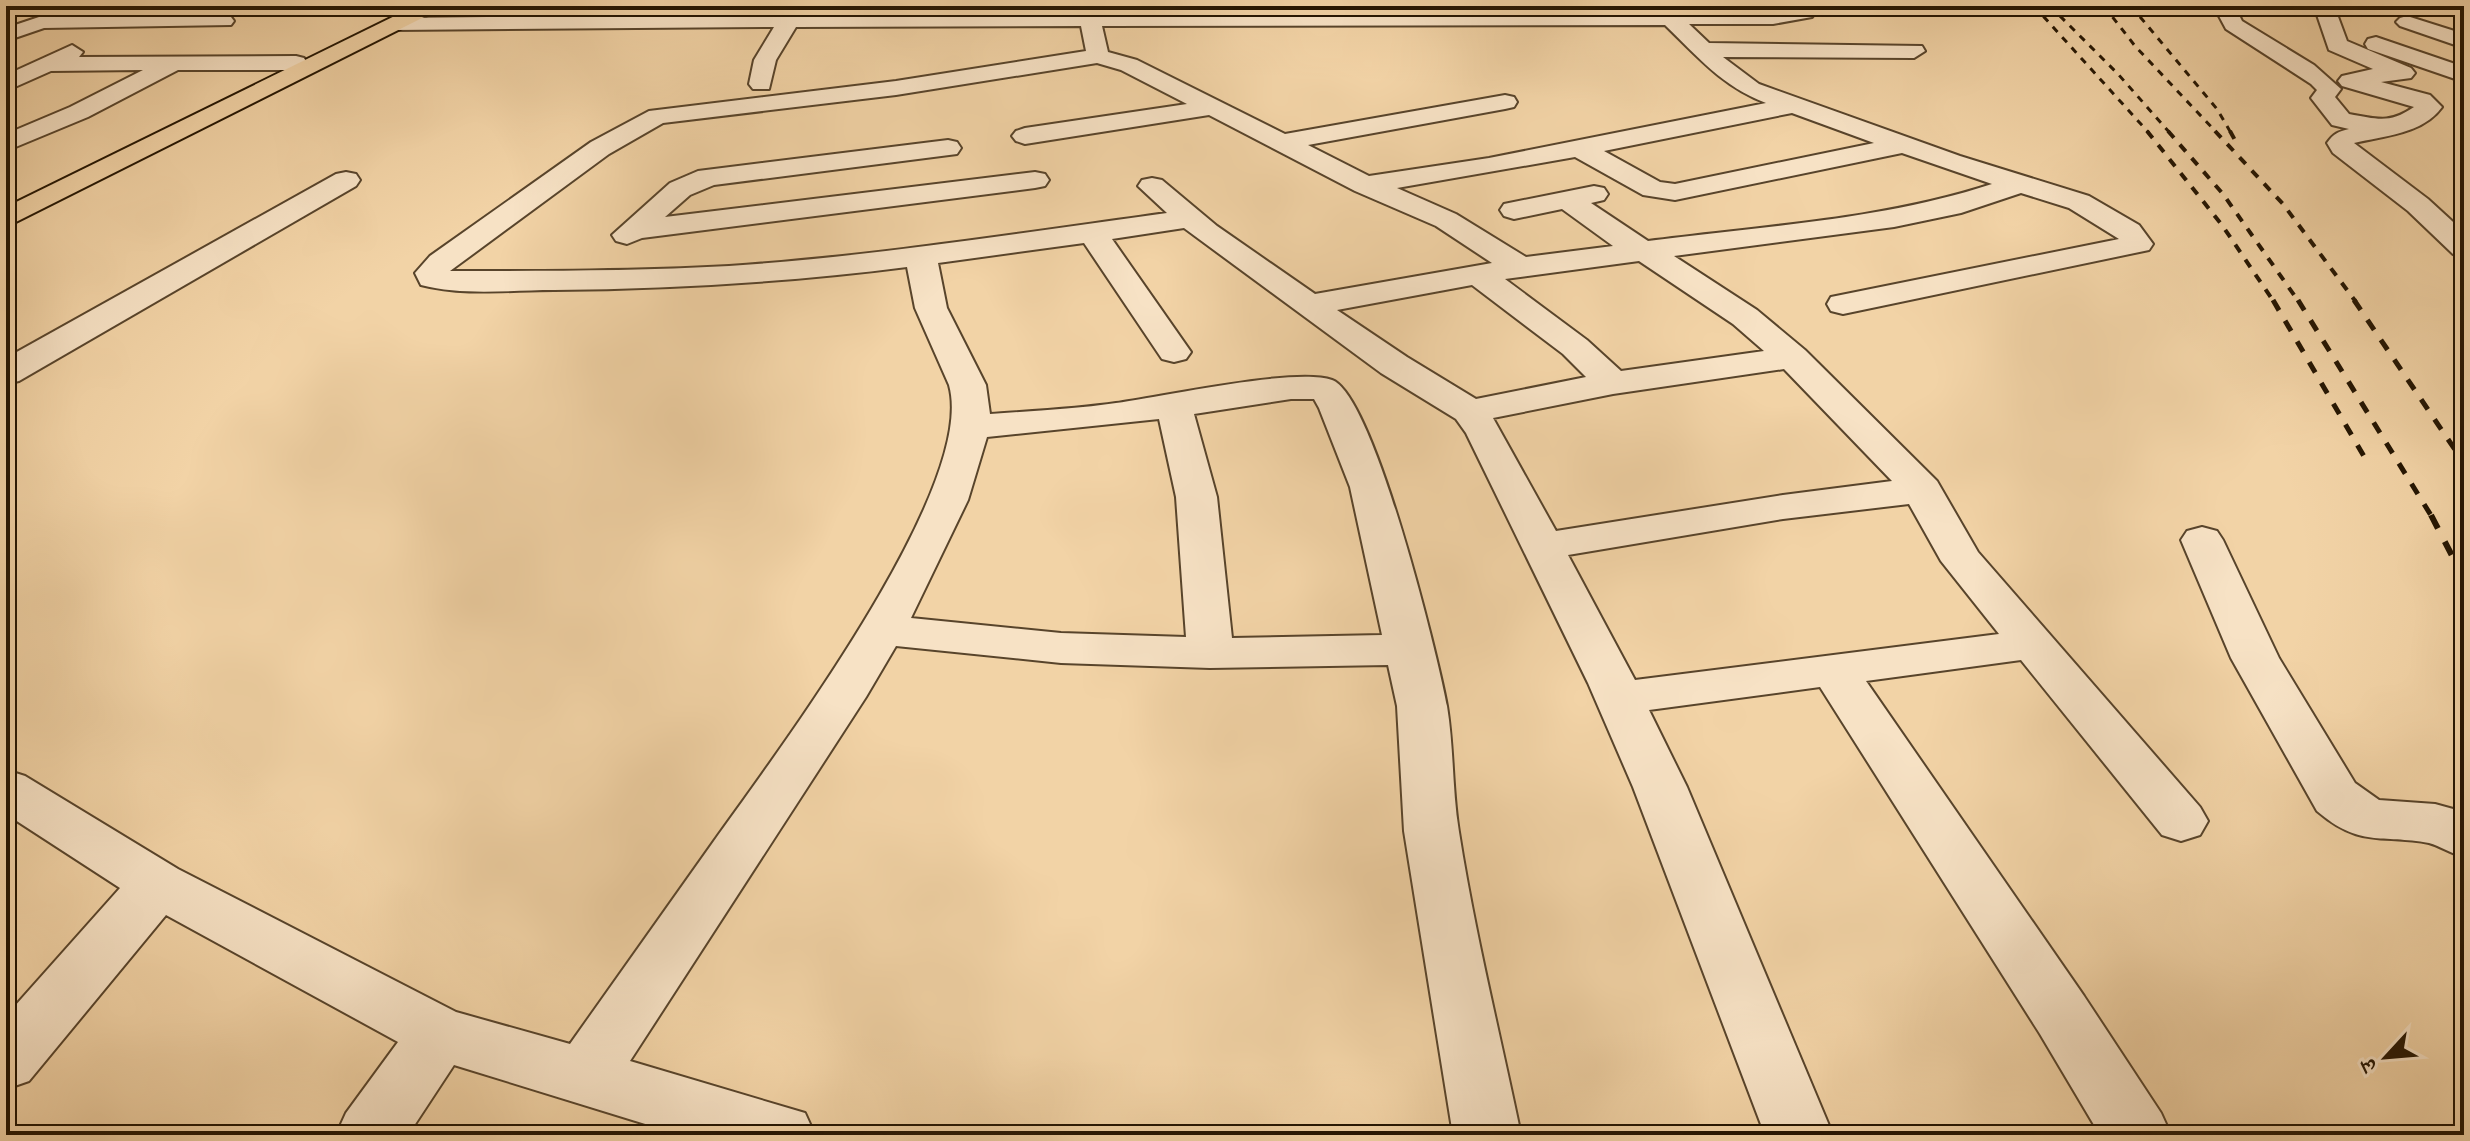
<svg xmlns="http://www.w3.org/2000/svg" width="2470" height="1141" font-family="'Sorts Mill Goudy','Noto Serif Devanagari',serif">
  <rect width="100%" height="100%" fill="#f2d3a6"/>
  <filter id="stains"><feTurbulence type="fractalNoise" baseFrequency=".0025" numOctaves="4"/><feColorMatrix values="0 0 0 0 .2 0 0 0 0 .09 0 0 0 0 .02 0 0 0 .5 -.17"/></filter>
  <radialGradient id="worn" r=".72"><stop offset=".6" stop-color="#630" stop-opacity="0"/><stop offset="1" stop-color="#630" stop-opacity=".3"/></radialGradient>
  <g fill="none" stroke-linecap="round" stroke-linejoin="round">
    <g stroke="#58442b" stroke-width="4">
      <g id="minor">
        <path d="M594,6H618L607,16L1054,14L1062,6H1084L1078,14L1773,12L1793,9L1792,6H1812L1815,13L1812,17L1773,24H1689L1709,43L1922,46L1925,51L1914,58L1723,57L1759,84L1960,156L2089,196L2139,225L2153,244L2149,250L1843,314L1831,311L1827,304L1831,297L2119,239L2069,208L2021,193L1961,213L1894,227L1674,256L1757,310L1805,350L1937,481L1978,552L2200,807L2208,821L2200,835L2181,841L2162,835L2021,660L1866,681L2084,996L2161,1113L2171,1135H2100L2040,1034L1820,687L1649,710L1687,787L1833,1135H1765L1633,787L1588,683L1466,433L1456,419L1381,373L1184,228L1112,239L1191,352L1186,359L1174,362L1162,359L1084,243L938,263L947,308L986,385L990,414C1032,411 1075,409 1116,403C1161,397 1296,367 1332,380C1374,395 1438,657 1447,706C1454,748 1452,791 1459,832C1475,934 1500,1034 1521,1135H1453L1404,831L1397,706L1388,665L1210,668L1061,663L896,646L866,697L630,1061L805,1113L815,1135H681L454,1065L408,1135H336L346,1113L398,1042L166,915L29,1081L6,1089V1016L120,888L6,814V770L25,776L178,869L456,1012L570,1044C618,976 666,909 714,841C775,755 978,487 949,385L915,308L907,267C790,282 672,289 554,290C510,290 463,296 421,285L415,273L430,256L591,142L649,111L896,81L1086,51L1081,26L796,27L776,60L769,89H753L749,84L754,60L774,27L394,30L383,24L394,18L578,16ZM1665,25C1697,56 1723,87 1766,103L1489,158L1369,176L1308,145L1505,109L1514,107L1517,102L1514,97L1505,95L1285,134L1137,60L1108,52L1102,26ZM1097,63L1121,70L1187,104L1025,128L1016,131L1012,136L1016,141L1025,144L1209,115L1355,191L1436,226L1492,263L1315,294L1217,226L1162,180L1152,178L1142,180L1138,186L1167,213C1020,233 876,256 729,266C636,271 543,271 450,271L609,154L663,123L896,95ZM1792,113L1874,143L1675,184L1660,182L1604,151ZM1902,153L1992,184C1882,220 1763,226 1648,241L1591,203L1604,200L1608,194L1604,188L1594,186L1504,204L1500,210L1504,216L1514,219L1562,209L1613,246L1526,257L1456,214L1397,188L1575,157L1643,195L1675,200ZM1639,261L1733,324L1764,351L1621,371L1587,340L1505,279ZM1472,285L1563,354L1586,377L1476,399L1407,357L1337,310ZM1784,369L1892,481L1783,495L1556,531L1493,418L1613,394ZM1291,399H1314L1319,408L1350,487L1382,635L1232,638L1217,497L1194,414ZM1159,419L1176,497L1186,637L1061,633L911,618L968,500L987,437ZM1909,504L1941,561L1999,634L1635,680L1568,555L1783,519Z"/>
        <path d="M2227,6H2248L2240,17L2242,21L2314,65L2341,89L2335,97L2349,114C2378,119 2389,124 2414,107L2342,86L2338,81L2342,76L2373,69L2329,50L2314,6H2334L2347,41L2411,68L2415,73L2411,78L2381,82L2430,95L2442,107C2423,134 2383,136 2354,143L2428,199L2464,232V257L2453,254L2408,211L2333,153L2327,143C2334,133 2338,132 2349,129L2332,125L2311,98L2317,90L2311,84L2226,29L2219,16Z"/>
        <path d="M224,15L231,17L234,21L231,25L44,28L6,41V28L42,16Z"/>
        <path d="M2407,16L2464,34V48L2400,26L2396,22L2400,18Z"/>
        <path d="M2376,37L2464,67V82L2368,49L2365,44L2368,39Z"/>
        <path d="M72,45L83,52L79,57L296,56L304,58L307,63L304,68L296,70H178L88,117L6,151V134L70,107L143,70L51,71L6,91V75Z"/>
        <path d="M948,140L957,142L961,148L957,154L714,185L690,195L665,217L1035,172L1045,174L1049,180L1045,186L1035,188L642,238L627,244L616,241L612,235L670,183L698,171Z"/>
        <path d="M346,172L356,174L360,180L356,186L19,381L6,384V358L336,174Z"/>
        <path d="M2202,527L2217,531L2223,540L2279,658L2355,783L2379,800L2435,804L2464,812V857C2452,854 2440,846 2429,843C2381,834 2360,848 2317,811L2231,658L2181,540L2187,531Z"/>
      </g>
    </g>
    <g stroke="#241502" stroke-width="4">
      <path id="major" d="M415,6H441L438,10L6,227V207Z"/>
    </g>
    <use href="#minor" fill="#f7e2c5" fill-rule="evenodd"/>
    <use href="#major" fill="#f2d3a6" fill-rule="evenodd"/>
    <g stroke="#241502" stroke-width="3" stroke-dasharray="7 7" stroke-linecap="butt">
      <path d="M2034,6L2149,133"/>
      <path d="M2050,6L2118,74L2170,133"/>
      <path d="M2104,6L2135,46L2217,133"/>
      <path d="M2131,6L2217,109L2231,133"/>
    </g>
    <g stroke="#241502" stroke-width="4" stroke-dasharray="9 9" stroke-linecap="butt">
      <path d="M2147,131L2222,225L2274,302"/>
      <path d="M2168,131L2223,194L2299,302"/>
      <path d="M2215,131L2283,204L2356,302"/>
      <path d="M2230,131L2236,142"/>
    </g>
    <g stroke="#241502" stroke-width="5" stroke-dasharray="12 12" stroke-linecap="butt">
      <path d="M2273,300L2369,465"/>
      <path d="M2298,300L2432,517"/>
      <path d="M2354,300L2464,463"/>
    </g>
    <path stroke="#241502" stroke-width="6" stroke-dasharray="15 15" stroke-linecap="butt" d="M2431,515L2464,579"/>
  </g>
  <rect width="2470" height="1141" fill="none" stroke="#f2d3a6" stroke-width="32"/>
  <rect x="8" y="8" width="2454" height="1125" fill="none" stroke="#241502" stroke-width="4"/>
  <rect x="16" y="16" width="2438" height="1109" fill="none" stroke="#241502" stroke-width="2"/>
  <g transform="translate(2386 1057) rotate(244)" stroke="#f7e2c5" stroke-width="6" paint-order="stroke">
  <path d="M0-6L14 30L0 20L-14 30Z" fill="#241502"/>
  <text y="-12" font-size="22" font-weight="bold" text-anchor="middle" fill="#241502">उ</text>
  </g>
  <rect width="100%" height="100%" filter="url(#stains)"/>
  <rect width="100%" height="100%" fill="url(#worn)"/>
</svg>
